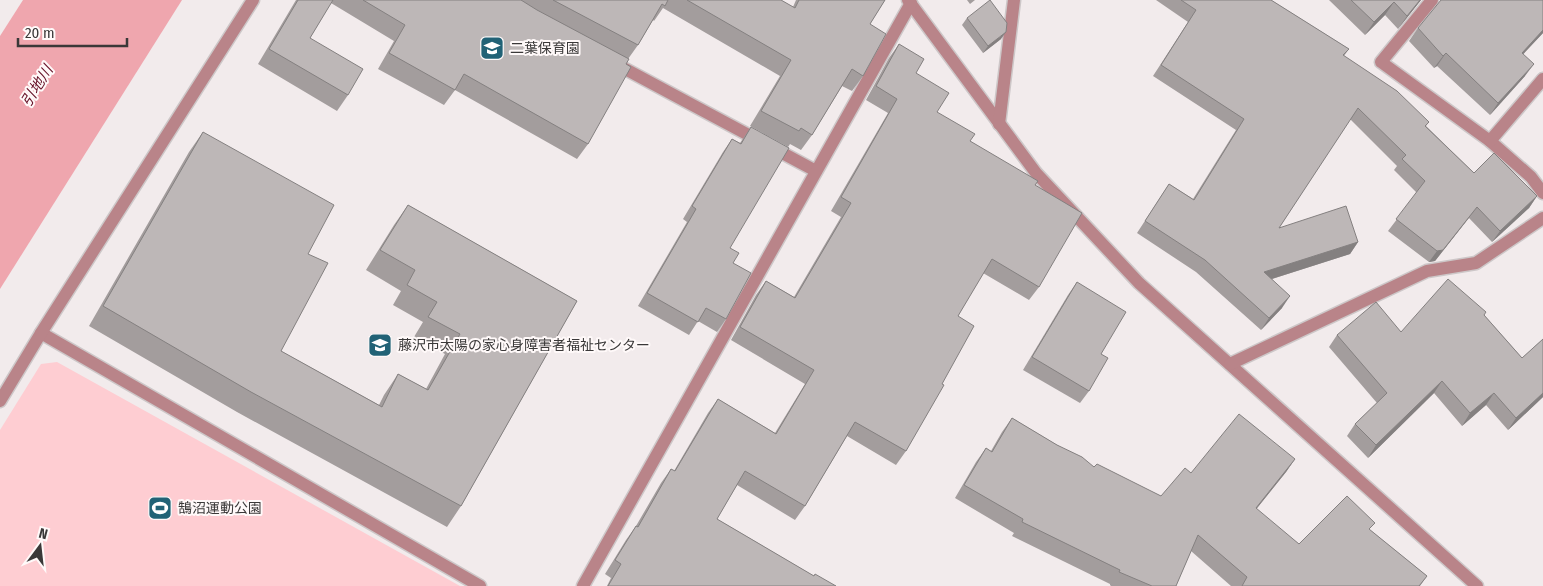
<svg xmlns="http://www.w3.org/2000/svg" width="1543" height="586" font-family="'Fira Sans Condensed','Noto Sans JP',sans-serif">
  <rect width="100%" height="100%" fill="#f2ebec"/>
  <path fill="#fecdd2" d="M57,362L460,586H0V430L41,364Z"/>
  <path fill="#efa6ae" d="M23,0H182L0,289V36Z"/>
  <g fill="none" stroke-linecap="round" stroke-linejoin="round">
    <g stroke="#cdc7c8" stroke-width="15">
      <g id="minor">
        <path d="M908,0L1036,173L1139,283L1477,586"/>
        <path d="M1432,0L1381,62L1490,141L1531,177L1543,193"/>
        <path d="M614,63L816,171"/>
        <path d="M999,124L1014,0"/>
        <path d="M1490,141L1543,79"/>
        <path d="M41,333L480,586"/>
        <path d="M1230,364L1427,271L1476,263L1543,218"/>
        <path d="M0,401L41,333L253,0"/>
        <path d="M583,586L911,3"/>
      </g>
    </g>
    <use href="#minor" stroke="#b98489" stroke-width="12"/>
  </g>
  <g fill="#a39d9d">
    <path d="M296,0H781L793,7L796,0H885L870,24L863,76L852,91L842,86L812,135L801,150L790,144L788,147L750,126L780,76L663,8L654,21L653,20L638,45L628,59L588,144L577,159L455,90L444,105L378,69L394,41L331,3L310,38L348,95L337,111L258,64Z"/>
    <path d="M967,0H975L970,4Z"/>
    <path d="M1156,0H1271L1349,49L1344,56L1429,122L1426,126L1474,173L1537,196L1529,208L1492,242L1469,218L1435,261L1429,262L1388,231L1417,193L1394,170L1397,166L1350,119L1279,228L1358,242L1350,254L1272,279L1282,308L1261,330L1196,272L1137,233L1169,184L1193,199L1236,130L1153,76L1188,22Z"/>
    <path d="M1329,0H1421L1398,29L1385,15L1365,35Z"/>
    <path d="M1543,0V33L1523,54L1525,76L1490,115L1437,66L1434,68L1409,41L1418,28Z"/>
    <path d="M967,18L1001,39L983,53L962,25Z"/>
    <path d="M899,44L916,73L937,112L970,141L1035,185L1039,287L1029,300L983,273L958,316L942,384L906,451L896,465L847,436L805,506L795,520L737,485L717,519L814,576L836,586H607L611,578L605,574L626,540L636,526L661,483L671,469L674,471L708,413L718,399L775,433L805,384L731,340L756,295L766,281L794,297L841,217L831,211L888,113L866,100L889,58Z"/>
    <path d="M751,127L730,248L733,263L726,319L717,332L698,321L689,335L638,306L687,222L683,219L723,152L732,139L740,143Z"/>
    <path d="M203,132L308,254L281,351L379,405L384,395L398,374L426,389L445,354L414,337L423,322L393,305L401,291L366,270L394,225L408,205L577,301L461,506L447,527L237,412L89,326L189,152Z"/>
    <path d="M1077,282L1089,391L1080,403L1023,370L1068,295Z"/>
    <path d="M1484,315L1522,358L1543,339V397L1508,430L1486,405L1462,426L1434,393L1368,458L1347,436L1355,424L1377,403L1329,347L1337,335L1401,332Z"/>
    <path d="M1012,418L1094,467L1161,496L1191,473L1295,459L1286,472L1256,509L1299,544L1370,530L1427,576L1420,586H1231L1191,551L1176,586H1111L1110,585V584L1012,536L1014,533L955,498L976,462L986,448L991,451L1002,432Z"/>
  </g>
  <g fill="#848080">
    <path d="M1420,0H1421L1398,29L1407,16Z"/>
    <path d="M1394,2L1385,15L1365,35L1374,22Z"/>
    <path d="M1543,30V33L1513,65L1522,53Z"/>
    <path d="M1006,32L1001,39L983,53L988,46Z"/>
    <path d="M1446,53L1437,66L1434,68L1443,56Z"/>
    <path d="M1534,64L1525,76L1490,115L1498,103Z"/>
    <path d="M1537,196L1529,208L1492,242L1500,231Z"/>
    <path d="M1477,207L1435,261L1429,262L1437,251Z"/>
    <path d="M1358,242L1350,254L1256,284L1264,272Z"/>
    <path d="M1290,296L1282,308L1261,330L1269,318Z"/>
    <path d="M1442,381L1434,393L1368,458L1376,445Z"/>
    <path d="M1494,393L1486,405L1462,426L1470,413Z"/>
    <path d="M1543,393V397L1508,430L1516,418Z"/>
    <path d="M1295,459L1286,472L1246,522L1256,508Z"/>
  </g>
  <g fill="#bdb7b7" stroke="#848080">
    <path d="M298,0H333L310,38L363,69L348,95L269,49Z"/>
    <path d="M363,0H521L537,10L629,59L626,64L631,67L588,144L464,74L455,90L389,53L405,25Z"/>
    <path d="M553,0H668L665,6L662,4L638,45Z"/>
    <path d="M687,0H781L795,8L799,0H885L870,24L886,34L863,76L852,69L812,135L801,128L799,131L761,111L791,60Z"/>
    <path d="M990,0L1007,23L1006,32L988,46L967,18Z"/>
    <path d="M1181,0H1271L1349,49L1343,55L1397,91L1429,122L1425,126L1474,173L1494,153L1537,196L1500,231L1477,207L1443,250L1437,251L1396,219L1425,181L1402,159L1406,155L1358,108L1279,228L1346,206L1358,242L1264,272L1290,296L1269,318L1205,260L1145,221L1169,184L1194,200L1244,119L1161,65L1196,10Z"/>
    <path d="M1351,0H1420L1407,16L1394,2L1374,22Z"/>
    <path d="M1441,0H1543V30L1522,53L1534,64L1498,103L1446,53L1443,56L1418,28Z"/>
    <path d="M899,44L924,59L916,73L949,93L937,112L975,134L970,141L1038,181L1035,185L1082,213L1039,287L992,259L958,316L974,326L942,384L944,385L906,451L855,422L805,506L745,471L717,519L814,576L815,574L836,586H608L621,564L615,560L636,526L638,527L671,469L675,471L718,399L776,434L814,370L740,327L766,281L795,298L851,203L841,197L897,99L876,86Z"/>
    <path d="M751,127L789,148L730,248L739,253L733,263L751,273L726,319L706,308L698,322L647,293L696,209L692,206L732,139L741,144Z"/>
    <path d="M203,132L334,205L308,254L328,263L281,351L382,407L398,374L428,390L460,334L428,317L437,302L407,285L415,270L380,250L408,205L577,301L461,506L251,392L103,306Z"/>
    <path d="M1448,279L1486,312L1484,315L1522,358L1543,339V393L1516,418L1494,393L1470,413L1442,381L1376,445L1355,424L1387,393L1337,335L1376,302L1401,332Z"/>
    <path d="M1077,282L1126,312L1101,354L1108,358L1089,391L1032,357Z"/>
    <path d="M1239,414L1295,459L1256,508L1299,544L1347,496L1375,523L1369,529L1427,576L1419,586H1242L1247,577L1198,535L1176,586H1152L1119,572L1120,570L1022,522L1023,519L964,485L986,448L992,452L1012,418L1057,445L1082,457L1094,467L1097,464L1161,496L1185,468L1191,473Z"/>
  </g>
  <defs>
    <g id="school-square" transform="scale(1.25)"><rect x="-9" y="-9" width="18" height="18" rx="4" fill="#216276" stroke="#fff9f9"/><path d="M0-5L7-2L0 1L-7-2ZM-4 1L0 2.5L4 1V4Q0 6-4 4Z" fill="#fff"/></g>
    <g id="stadium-square" transform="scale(1.25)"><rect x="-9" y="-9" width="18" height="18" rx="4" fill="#216276" stroke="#fff9f9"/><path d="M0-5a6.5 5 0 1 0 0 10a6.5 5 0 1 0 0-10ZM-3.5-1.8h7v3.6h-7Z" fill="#fff"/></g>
  </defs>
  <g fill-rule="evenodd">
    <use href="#school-square" x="492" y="48"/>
    <use href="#school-square" x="380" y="345"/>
    <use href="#stadium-square" x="160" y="508"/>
  </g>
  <g text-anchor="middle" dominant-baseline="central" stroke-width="4" stroke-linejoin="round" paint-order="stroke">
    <g font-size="14" fill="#3a3838" stroke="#fff9f9" text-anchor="start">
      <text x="510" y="48">二葉保育園</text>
      <text x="398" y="345">藤沢市太陽の家心身障害者福祉センター</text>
      <text x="178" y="508">鵠沼運動公園</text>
    </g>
    <g font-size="15" font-style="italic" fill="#651026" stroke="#fff9f9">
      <text transform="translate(37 86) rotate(-58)">引地川</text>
    </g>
  </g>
  <g transform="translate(40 546) rotate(15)" stroke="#fff9f9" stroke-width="4" paint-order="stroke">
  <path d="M0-4L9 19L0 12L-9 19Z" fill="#3a3838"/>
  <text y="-8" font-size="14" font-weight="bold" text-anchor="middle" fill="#3a3838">N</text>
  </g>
  <path d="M18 38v8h109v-8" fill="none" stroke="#3a3838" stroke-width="2.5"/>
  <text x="25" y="38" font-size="15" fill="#3a3838" stroke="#fff9f9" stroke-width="4" paint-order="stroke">20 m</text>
</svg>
